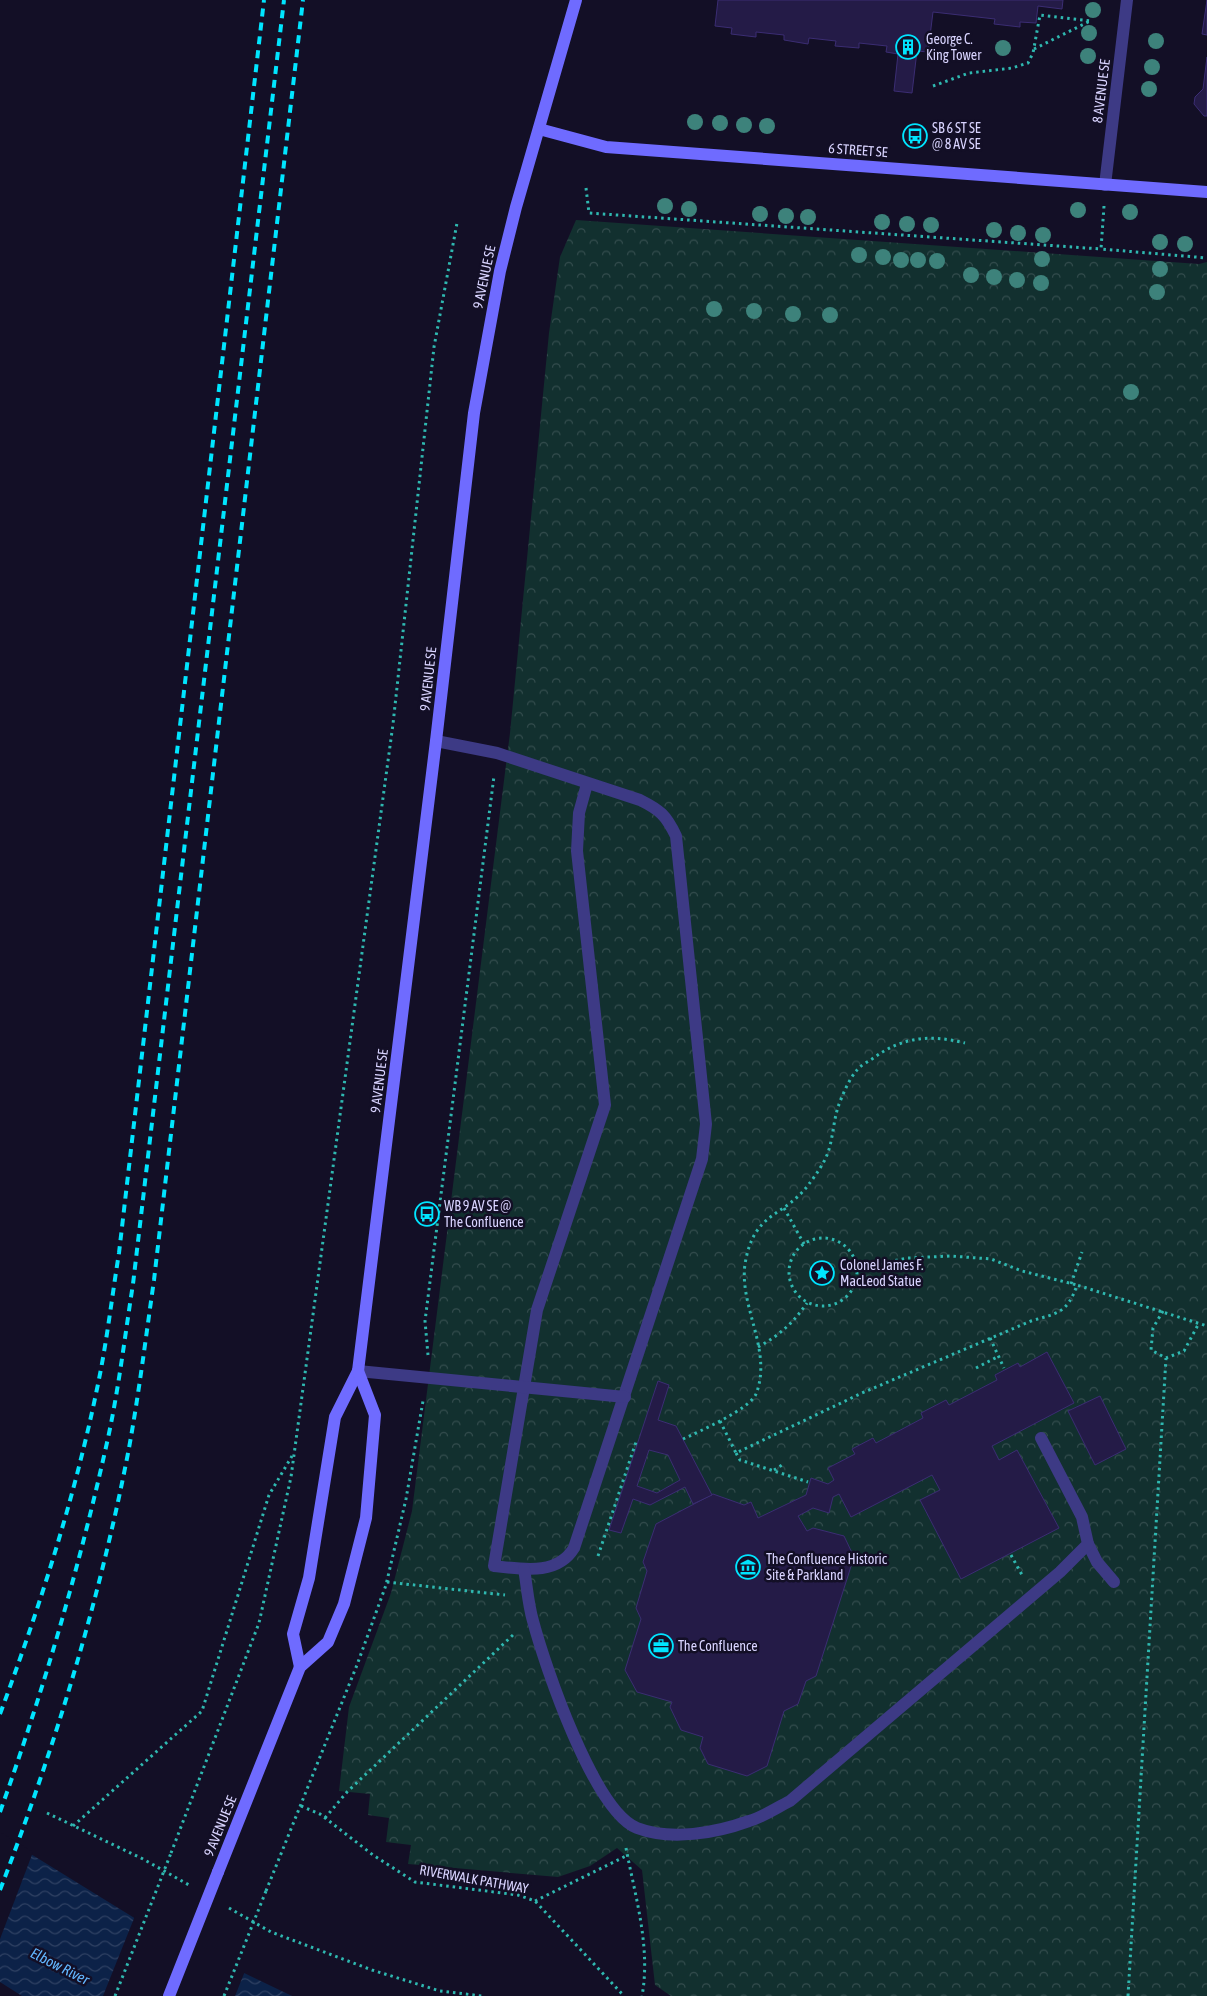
<svg xmlns="http://www.w3.org/2000/svg" width="1207" height="1996" font-family="'Asap Condensed',sans-serif">
  <defs>
    <pattern id="park-crowns" width="20" height="18" patternUnits="userSpaceOnUse" patternTransform="scale(1.25)"><rect width="20" height="18" fill="#12302f"/><path d="M2 6a3 3 0 1 1 6 0M12 15a3 3 0 1 1 6 0" fill="none" stroke="#344d4e"/></pattern>
    <pattern id="water-waves" width="16" height="10" patternUnits="userSpaceOnUse" patternTransform="scale(1.25)"><rect width="16" height="10" fill="#0c2248"/><path d="M0 5q4-4 8 0t8 0" fill="none" stroke="#2f4163"/></pattern>
  </defs>
  <rect width="100%" height="100%" fill="#130f26"/>
  <path fill="url(#park-crowns)" d="M576,220L1199,264L1207,262V1996H671L655,1985L642,1870L617,1848L590,1866L558,1877L408,1864L411,1845L386,1842L389,1818L368,1815L370,1794L339,1791L349,1707L391,1593L412,1511L510,733L549,333L560,257Z"/>
  <path fill="url(#water-waves)" d="M0,1835L149,1927L292,1996H22L0,1982Z"/>
  <g fill="#130f26">
    <path d="M0,1832L33,1852L0,1939Z"/>
    <path d="M135,1916L245,1971L235,1996H103Z"/>
  </g>
  <g fill="#241b47" stroke="#3b2d73" fill-rule="evenodd">
    <path d="M718,0H1063L1062,9L1038,6L1036,23L1020,22V27L994,24L995,19L933,12L928,52L917,51L912,93L894,91L898,54L886,52L887,46L859,43V48L835,46L836,41L809,38L808,44L784,40V35L756,32V37L731,34L732,28L715,26Z"/>
    <path d="M1207,0V35L1202,34Z"/>
    <path d="M1207,57V116H1204L1194,104L1195,97L1203,89Z"/>
    <path d="M1047,1352L1074,1403L992,1446L999,1460L1017,1450L1059,1528L961,1579L920,1500L940,1490L932,1475L851,1517L839,1494L833,1497L829,1513L813,1508L798,1516L807,1531L813,1528L844,1536L854,1557L816,1676L806,1681L798,1704L784,1711L767,1766L747,1776L708,1764L700,1748L703,1737L681,1730L670,1707L672,1702L637,1692L625,1670L641,1619L636,1608L647,1571L643,1562L656,1524L713,1494L744,1505L751,1502L758,1518L806,1495L811,1478L828,1484L834,1480L828,1468L855,1454L852,1449L873,1438L876,1443L923,1418L921,1413L946,1400L949,1405L997,1380L995,1375L1018,1363L1020,1367Z"/>
    <path d="M658,1381L669,1385L658,1420L676,1426L712,1495L693,1504L685,1487L650,1505L633,1499L621,1533L609,1530ZM649,1450L668,1455L680,1480L657,1493L637,1486Z"/>
    <path d="M1100,1396L1126,1449L1095,1465L1068,1411Z"/>
  </g>
  <g fill="none" stroke-linecap="round" stroke-linejoin="round">
    <g stroke="#2fb8b0" stroke-width="3" stroke-dasharray="2.5 4" stroke-linecap="butt">
      <path d="M1034,49L1090,21"/>
      <path d="M933,86L969,73L1012,68L1028,63L1033,53L1040,15L1091,21"/>
      <path d="M586,188L589,213L1101,249"/>
      <path d="M1104,206L1101,249L1207,258"/>
      <path d="M784,1208L804,1244"/>
      <circle cx="823" cy="1272" r="34"/>
      <path d="M857,1268L908,1258L951,1256L991,1259L1022,1271L1077,1285"/>
      <path d="M1071,1284L1082,1252"/>
      <path d="M1163,1311L1153,1328L1151,1350L1166,1358L1184,1351L1199,1323"/>
      <path d="M990,1338L1004,1368"/>
      <path d="M758,1347C780,1335 793,1323 807,1303"/>
      <path d="M428,1355L425,1321L494,776"/>
      <path d="M976,1368L999,1356"/>
      <path d="M720,1421L736,1453L862,1393L1031,1321C1057,1313 1067,1314 1077,1285L1207,1326"/>
      <path d="M683,1439C698,1432 750,1409 756,1394C773,1351 739,1307 745,1264C754,1210 783,1219 809,1184C815,1176 823,1165 827,1155C833,1140 833,1123 838,1107C842,1096 849,1079 857,1070C860,1066 867,1062 872,1059C902,1037 929,1034 965,1043"/>
      <path d="M736,1453L740,1460L808,1482"/>
      <path d="M774,1470L782,1465"/>
      <path d="M1011,1555L1022,1575"/>
      <path d="M598,1556L637,1439"/>
      <path d="M387,1582L505,1595"/>
      <path d="M301,1806L320,1814L373,1855L415,1882L518,1895L535,1901L624,1996"/>
      <path d="M47,1813L143,1859L189,1885"/>
      <path d="M325,1818L347,1792L514,1634"/>
      <path d="M73,1826L202,1711L269,1495L292,1456"/>
      <path d="M626,1848C635,1896 651,1947 642,1996"/>
      <path d="M171,1853L259,1623L291,1477L393,724L434,347L457,223"/>
      <path d="M266,1891L357,1665L386,1585L406,1499L423,1401"/>
      <path d="M535,1901L628,1855"/>
      <path d="M229,1908L271,1932L372,1970L440,1991L482,1996"/>
      <path d="M1128,1996L1166,1358"/>
    </g>
    <g stroke="#3d3a85" stroke-width="12">
      <path d="M436,741L497,753L640,800C660,810 666,815 676,836L706,1124L702,1159L574,1548C557,1576 522,1569 494,1566L537,1310L605,1105L577,851L579,813L587,784"/>
      <path d="M358,1371L625,1397"/>
      <path d="M1088,1544L1097,1562L1114,1582"/>
      <path d="M524,1569C527,1586 528,1604 533,1621C545,1666 594,1811 637,1828C671,1841 716,1833 749,1821C763,1817 776,1808 790,1801L1060,1572L1088,1544L1082,1517L1041,1438"/>
    </g>
    <path stroke="#3d3a85" stroke-width="12" d="M1105,185L1127,0"/>
    <g stroke="#6f6bff" stroke-width="12">
      <path d="M539,129L606,147L1207,192"/>
      <path d="M300,1667L293,1634L309,1578L335,1417L358,1371L436,741L474,413L500,271L516,207L576,0"/>
      <path d="M218,1872L300,1667L328,1642L344,1604L366,1518L375,1415L358,1371"/>
    </g>
    <g stroke="#00e5ff" stroke-width="4" stroke-dasharray="8 6" stroke-linecap="butt">
      <path d="M0,1714C40,1606 75,1497 98,1384C107,1341 112,1296 119,1253L264,0"/>
      <path d="M0,1812C44,1689 80,1565 108,1438C119,1387 125,1335 133,1284L284,0"/>
      <path d="M0,1890C55,1747 100,1599 129,1448C139,1393 146,1336 154,1280L303,0"/>
    </g>
    <g stroke="#2fb8b0" stroke-width="3" stroke-dasharray="2.5 4" stroke-linecap="butt">
      <path d="M115,1996L171,1853"/>
      <path d="M224,1996L266,1891"/>
    </g>
    <path stroke="#6f6bff" stroke-width="12" d="M169,1996L218,1872"/>
  </g>
  <g fill="#3d827b">
    <circle cx="1093" cy="10" r="8"/>
    <circle cx="1089" cy="33" r="8"/>
    <circle cx="1156" cy="41" r="8"/>
    <circle cx="1003" cy="48" r="8"/>
    <circle cx="1088" cy="56" r="8"/>
    <circle cx="1152" cy="67" r="8"/>
    <circle cx="1149" cy="89" r="8"/>
    <circle cx="695" cy="122" r="8"/>
    <circle cx="720" cy="123" r="8"/>
    <circle cx="744" cy="125" r="8"/>
    <circle cx="767" cy="126" r="8"/>
    <circle cx="665" cy="206" r="8"/>
    <circle cx="689" cy="209" r="8"/>
    <circle cx="1078" cy="210" r="8"/>
    <circle cx="1130" cy="212" r="8"/>
    <circle cx="760" cy="214" r="8"/>
    <circle cx="786" cy="216" r="8"/>
    <circle cx="808" cy="217" r="8"/>
    <circle cx="882" cy="222" r="8"/>
    <circle cx="907" cy="224" r="8"/>
    <circle cx="931" cy="225" r="8"/>
    <circle cx="994" cy="230" r="8"/>
    <circle cx="1018" cy="233" r="8"/>
    <circle cx="1043" cy="235" r="8"/>
    <circle cx="1160" cy="242" r="8"/>
    <circle cx="1185" cy="244" r="8"/>
    <circle cx="859" cy="255" r="8"/>
    <circle cx="883" cy="257" r="8"/>
    <circle cx="1042" cy="259" r="8"/>
    <circle cx="901" cy="260" r="8"/>
    <circle cx="918" cy="260" r="8"/>
    <circle cx="937" cy="261" r="8"/>
    <circle cx="1160" cy="269" r="8"/>
    <circle cx="971" cy="275" r="8"/>
    <circle cx="994" cy="277" r="8"/>
    <circle cx="1017" cy="280" r="8"/>
    <circle cx="1041" cy="283" r="8"/>
    <circle cx="1157" cy="292" r="8"/>
    <circle cx="714" cy="309" r="8"/>
    <circle cx="754" cy="311" r="8"/>
    <circle cx="793" cy="314" r="8"/>
    <circle cx="830" cy="315" r="8"/>
    <circle cx="1131" cy="392" r="8"/>
  </g>
  <defs>
    <g id="building-ring" transform="scale(1.25)"><circle r="9.5" fill="#130f26" stroke="#00e5ff" stroke-width="1.5"/><path d="M-4-6H4V6H1V3H-1V6H-4ZM-2.5-4.3h1.7v1.8h-1.7ZM.8-4.3h1.7v1.8H.8ZM-2.5-1h1.7V.8h-1.7ZM.8-1h1.7V.8H.8Z" fill="#00e5ff"/></g>
    <g id="bus-ring" transform="scale(1.25)"><circle r="9.5" fill="#130f26" stroke="#00e5ff" stroke-width="1.5"/><path d="M-5-6H5V4H4V6H2V4H-2V6H-4V4H-5ZM-3.5-4V0h7V-4ZM-3.5 1.2v1.5H-2V1.2ZM2 1.2v1.5H3.5V1.2Z" fill="#00e5ff"/></g>
    <g id="sight-ring" transform="scale(1.25)"><circle r="9.5" fill="#130f26" stroke="#00e5ff" stroke-width="1.5"/><path d="M0-6L1.8-2.2L6-1.7L2.9 1.2L3.7 5.4L0 3.3L-3.7 5.4L-2.9 1.2L-6-1.7L-1.8-2.2Z" fill="#00e5ff"/></g>
    <g id="museum-ring" transform="scale(1.25)"><circle r="9.5" fill="#130f26" stroke="#00e5ff" stroke-width="1.5"/><path d="M0-6L6-3V-2H-6V-3ZM-5-1h2V3h-2ZM-1-1h2V3h-2ZM3-1h2V3H3ZM-6 4H6V6H-6Z" fill="#00e5ff"/></g>
    <g id="office-ring" transform="scale(1.25)"><circle r="9.5" fill="#130f26" stroke="#00e5ff" stroke-width="1.5"/><path d="M-6-3h4V-5.5h4V-3h4V5H-6ZM-1-4.5V-3h2v-1.5ZM-6 0V1H6V0Z" fill="#00e5ff"/></g>
  </defs>
  <g fill-rule="evenodd">
    <use href="#building-ring" x="908" y="47"/>
    <use href="#bus-ring" x="915" y="136"/>
    <use href="#bus-ring" x="427" y="1214"/>
    <use href="#sight-ring" x="822" y="1273"/>
    <use href="#museum-ring" x="748" y="1567"/>
    <use href="#office-ring" x="661" y="1646"/>
  </g>
  <g text-anchor="middle" dominant-baseline="central" stroke-width="5" stroke-linejoin="round" paint-order="stroke">
    <g font-size="14" fill="#d9d4ff" stroke="#130f26" text-anchor="start">
      <text x="926" y="39">George C.<tspan x="926" dy="16">King Tower</tspan></text>
      <text x="932" y="128">SB 6 ST SE<tspan x="932" dy="16">@ 8 AV SE</tspan></text>
      <text x="444" y="1206">WB 9 AV SE @<tspan x="444" dy="16">The Confluence</tspan></text>
      <text x="840" y="1265">Colonel James F.<tspan x="840" dy="16">MacLeod Statue</tspan></text>
      <text x="766" y="1559">The Confluence Historic<tspan x="766" dy="16">Site &amp; Parkland</tspan></text>
      <text x="678" y="1646">The Confluence</text>
    </g>
    <g font-size="14" fill="#d9d4ff" stroke="#130f26">
      <text transform="translate(1101 91) rotate(-83)">8 AVENUE SE</text>
      <text transform="translate(858 150) rotate(4)">6 STREET SE</text>
      <text transform="translate(484 277) rotate(-78)">9 AVENUE SE</text>
      <text transform="translate(428 679) rotate(-84)">9 AVENUE SE</text>
      <text transform="translate(379 1081) rotate(-83)">9 AVENUE SE</text>
      <text transform="translate(220 1826) rotate(-68)">9 AVENUE SE</text>
      <text transform="translate(474 1879) rotate(10)">RIVERWALK PATHWAY</text>
    </g>
    <g font-size="15" font-style="italic" fill="#62b6ff" stroke="#130f26">
      <text transform="translate(60 1966) rotate(27)">Elbow River</text>
    </g>
  </g>
</svg>
